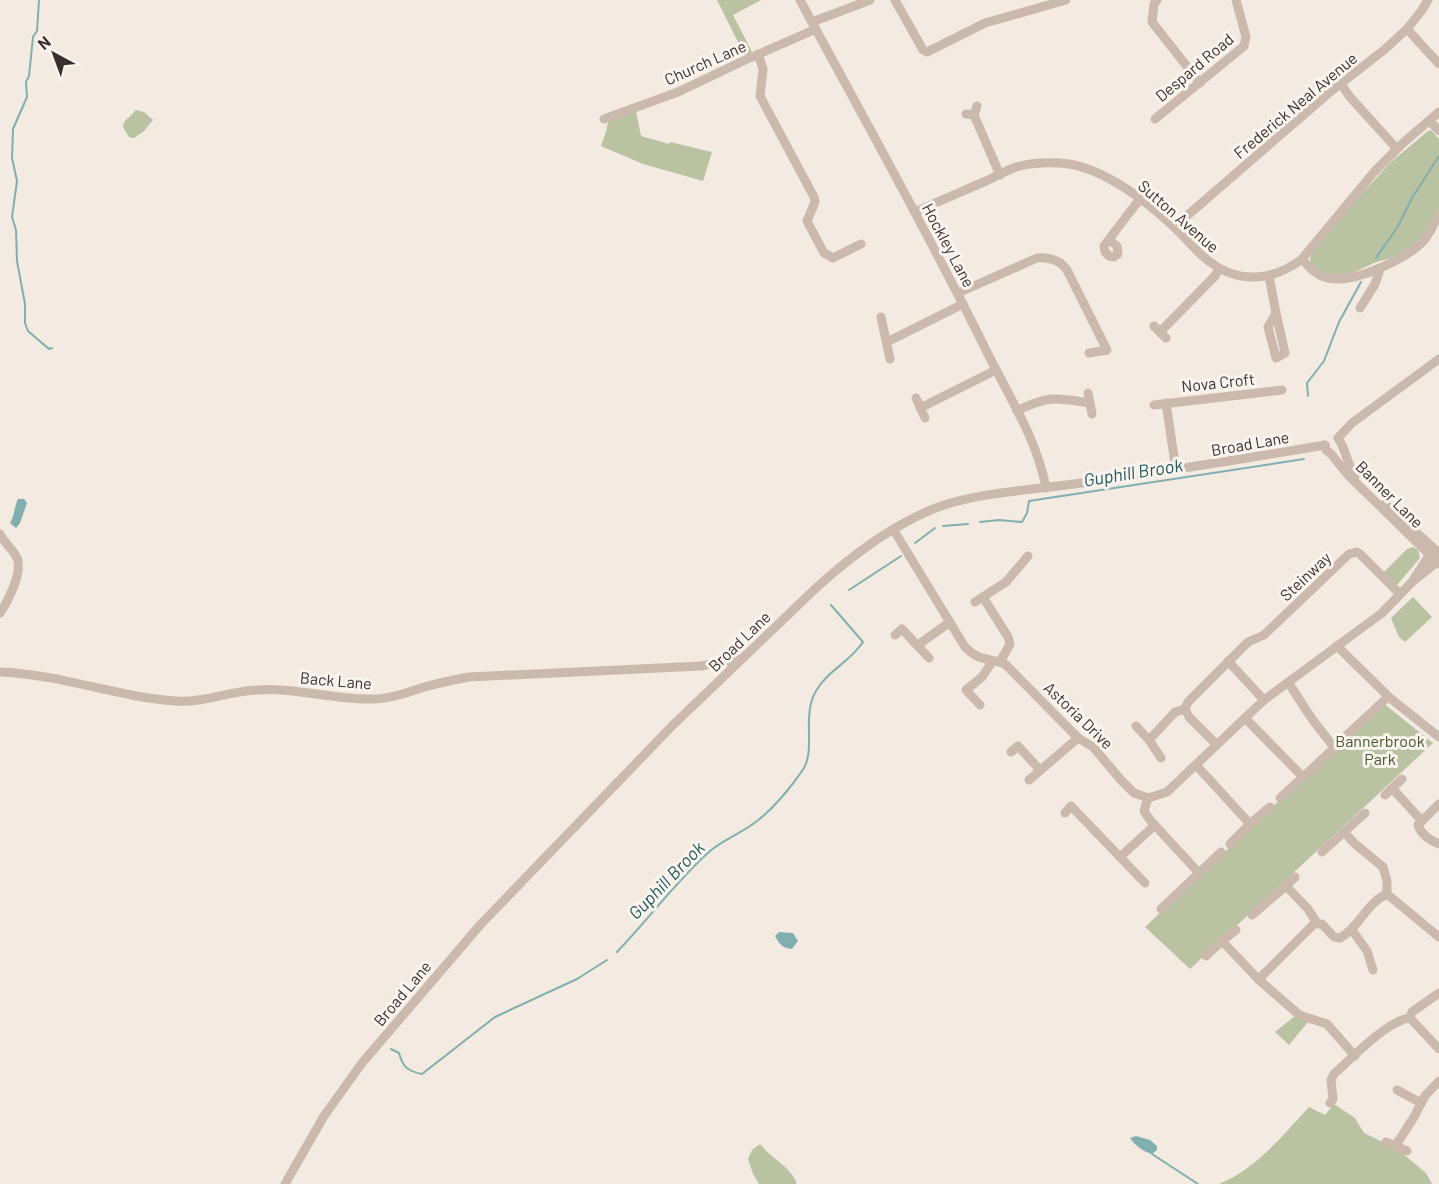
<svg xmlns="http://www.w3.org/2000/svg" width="1439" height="1184" font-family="Barlow,sans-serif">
  <rect width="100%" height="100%" fill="#f3eae1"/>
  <g fill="#b9c2a1">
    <path d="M717,0H761L733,15L752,52L745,56Z"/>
    <path d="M136,110L144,112L153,120L144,131L134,138L129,137L123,127L124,122Z"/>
    <path d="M636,111L641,136L669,144L670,142L712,152L703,181L643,164L601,146L606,132L608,122Z"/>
    <path d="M1431,130L1439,139C1439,157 1439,174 1439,191C1439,196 1439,204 1439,209C1433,228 1413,248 1396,256C1389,260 1380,260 1374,263C1355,272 1336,283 1317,269C1311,265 1309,261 1311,254L1354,202L1391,162L1428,131Z"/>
    <path d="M1413,547L1418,550L1420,558L1397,585L1384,572L1407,549Z"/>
    <path d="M1413,597L1432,617L1405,642L1399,637L1391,618Z"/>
    <path d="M1383,703L1433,743L1190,969L1145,927Z"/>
    <path d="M1295,1016L1308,1022L1289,1045L1275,1032Z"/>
    <path d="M1334,1104L1355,1118L1364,1133L1397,1149L1426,1173L1432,1184H1219C1257,1168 1281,1137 1309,1107L1325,1115Z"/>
    <path d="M760,1144C771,1158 788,1165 796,1181V1184H759L753,1174L748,1159L752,1150Z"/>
  </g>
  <g fill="#81afaf">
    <path d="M18,499H24L27,503L20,523L16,528L10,523C15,515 14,507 18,499Z"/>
    <path d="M779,932L793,933L798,941L792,949C782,948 779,944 775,936Z"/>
    <path d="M1136,1136L1150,1140L1157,1146V1150L1152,1154C1144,1152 1134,1145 1130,1138Z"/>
  </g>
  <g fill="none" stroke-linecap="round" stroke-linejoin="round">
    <g stroke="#81afaf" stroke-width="2">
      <path d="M39,0L37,31L33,37L29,76L26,82L27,97L13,129L12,158L17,181L12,217L16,230L17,261L25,304V323L28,331L49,349L52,348"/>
      <path d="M1376,258L1397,228L1412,198L1439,156"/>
      <path d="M1308,396L1307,383L1324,361L1339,322L1361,282"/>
      <path d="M980,522L999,520L1022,522L1027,513L1029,501L1304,459"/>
      <path d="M943,526L968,524"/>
      <path d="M915,543L935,528"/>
      <path d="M849,590L901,556"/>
      <path d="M617,952C649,919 676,881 710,851C724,839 742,833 757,821C773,809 791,787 802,771C817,751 801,716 816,691C827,671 851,661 863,642L831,605"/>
      <path d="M391,1049L399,1053C403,1067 407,1071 422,1074L495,1017L577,979L607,960"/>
      <path d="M1152,1154L1198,1184"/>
    </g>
    <g stroke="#cbb9ad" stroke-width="9">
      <path d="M800,0C862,115 926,229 984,346C1006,392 1037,438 1046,488"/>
      <path d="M895,0L923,50L927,52L985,23L1066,0"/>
      <path d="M1157,0L1154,4L1152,22L1200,83"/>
      <path d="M812,22L870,0"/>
      <path d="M1407,29L1439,64"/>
      <path d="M758,54L763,69L760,96L814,197L815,202L807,221L824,253L833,258L861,244"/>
      <path d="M1341,84L1350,97L1397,149"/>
      <path d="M966,114L974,115L977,106"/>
      <path d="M974,115L1000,175"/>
      <path d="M604,119L678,92L743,61L816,29"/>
      <path d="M1155,119L1244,46L1246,37L1236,0"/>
      <path d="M1430,121L1439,131"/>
      <path d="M915,212C939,201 963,191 986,181C997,176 1008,169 1020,166C1036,162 1053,162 1069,164C1106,170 1148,202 1174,227C1186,238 1196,252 1210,262C1239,284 1273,281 1302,259L1374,172L1403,143L1439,112"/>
      <path d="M1174,227L1330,92L1384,50L1407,29L1422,10L1428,0"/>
      <path d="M1109,240L1117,246L1118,254L1114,257L1109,256L1105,252L1104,246C1116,230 1128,214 1140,199"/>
      <path d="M1302,259C1309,267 1317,276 1328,278C1353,284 1408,259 1425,239C1430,233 1434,223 1439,215"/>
      <path d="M1269,276L1276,313L1268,327L1276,358L1285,353L1276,313"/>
      <path d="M958,293L1037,258C1049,257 1060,260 1067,270L1107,350L1089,353"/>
      <path d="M1360,308L1375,284L1380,269"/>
      <path d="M881,317L890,359"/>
      <path d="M1154,326L1166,338"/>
      <path d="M1160,332L1215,276L1219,268"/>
      <path d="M887,342L963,304"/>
      <path d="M1088,393L1092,414"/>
      <path d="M916,398L925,418"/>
      <path d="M1166,403L1176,470"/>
      <path d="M1154,405L1282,390"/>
      <path d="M920,408L996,370"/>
      <path d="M1017,411C1049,395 1056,398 1090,403"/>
      <path d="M1338,438C1346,449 1347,465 1355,476"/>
      <path d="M1338,438L1352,423L1439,359"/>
      <path d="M1325,445L1326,450L1331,454L1348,475L1439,564"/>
      <path d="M1385,504L1439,553"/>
      <path d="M893,529L965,647C980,662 987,657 1005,664L1078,738L1093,747L1121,780L1134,793L1148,798L1167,792L1264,700L1382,613L1412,582"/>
      <path d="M0,534C4,543 13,549 17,558C23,572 8,601 0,613"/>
      <path d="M1432,551L1412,582L1437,562"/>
      <path d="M983,597L1008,637L1010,644L1000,662"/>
      <path d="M975,602L1006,582L1028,556"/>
      <path d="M895,635L902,629L929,658"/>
      <path d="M918,645L950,622"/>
      <path d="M1337,646L1390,698L1439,737"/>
      <path d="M1228,661L1264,700"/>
      <path d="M0,672C59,674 117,697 176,701C203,703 230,691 257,690C295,687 333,700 371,699C389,699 407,693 424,687C439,683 453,680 469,677L701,666L742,659"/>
      <path d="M980,705L966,690L982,677L992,662"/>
      <path d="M1245,718L1303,777L1333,749V746L1312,719L1288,682"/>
      <path d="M1136,726L1149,740L1161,758"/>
      <path d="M1346,736L1388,697"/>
      <path d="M1149,740L1175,712L1185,709"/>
      <path d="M1217,745L1189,717L1185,709L1188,702L1248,642L1264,635L1349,554L1357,552L1360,554L1400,594"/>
      <path d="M1011,752L1018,746L1040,770"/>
      <path d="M1196,765L1250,824L1270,807"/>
      <path d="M1029,780L1078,738"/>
      <path d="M1392,788L1421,820"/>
      <path d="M1385,795L1402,779"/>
      <path d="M1148,798L1144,811L1150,820L1199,873L1161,909"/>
      <path d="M1280,798L1303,777"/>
      <path d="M1439,804L1418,825C1421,835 1430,840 1439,844"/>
      <path d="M1065,813L1071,806L1120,857L1155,825"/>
      <path d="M1344,832L1355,844L1383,867L1387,881V894"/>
      <path d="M1230,844L1250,824"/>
      <path d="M1322,852L1365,813"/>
      <path d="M1120,857L1145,883"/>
      <path d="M1199,873L1221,852"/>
      <path d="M1295,877L1286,886L1308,909L1317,923"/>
      <path d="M1252,915L1286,886"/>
      <path d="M1352,930L1367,951L1373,970"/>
      <path d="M1222,941L1236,930"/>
      <path d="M1206,956L1222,941L1259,980"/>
      <path d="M1439,993L1412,1012L1410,1018L1439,1049"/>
      <path d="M1355,1056L1327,1024L1302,1016L1297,1013L1259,980L1263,975L1314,924H1322L1334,937L1340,938C1360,927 1366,903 1387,894L1439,937"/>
      <path d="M1397,1090L1421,1103"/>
      <path d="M1330,1103L1333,1099L1331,1080L1334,1074C1352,1058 1388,1020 1410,1018"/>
      <path d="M1386,1142L1407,1151"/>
      <path d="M1396,1145L1414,1117L1425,1096L1439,1081"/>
      <path d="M285,1184L324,1116L362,1063L481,924L673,725L816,588C850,557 889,527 933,509C976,492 1034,490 1081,483C1162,472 1243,459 1325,445"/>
    </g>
  </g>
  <g text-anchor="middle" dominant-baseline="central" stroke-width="6" stroke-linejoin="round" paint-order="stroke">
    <g font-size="16" fill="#3a2f2c" stroke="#faf4ee">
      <text transform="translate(705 62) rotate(-24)">Church Lane</text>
      <text transform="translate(1194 67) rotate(-40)">Despard Road</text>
      <text transform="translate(1295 105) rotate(-40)">Frederick Neal Avenue</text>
      <text transform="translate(1179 216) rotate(41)">Sutton Avenue</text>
      <text transform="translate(949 245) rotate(62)">Hockley Lane</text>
      <text transform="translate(1218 382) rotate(-6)">Nova Croft</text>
      <text transform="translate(1250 443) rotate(-10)">Broad Lane</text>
      <text transform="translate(1390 494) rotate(45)">Banner Lane</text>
      <text transform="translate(1305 576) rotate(-43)">Steinway</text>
      <text transform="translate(739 641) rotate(-44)">Broad Lane</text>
      <text transform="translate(336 680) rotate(5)">Back Lane</text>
      <text transform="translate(1079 715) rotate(44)">Astoria Drive</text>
      <text transform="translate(402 993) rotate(-50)">Broad Lane</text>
    </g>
    <g font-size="16" fill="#4b5730" stroke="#faf4ee">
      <text x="1380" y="740">Bannerbrook<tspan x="1380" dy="18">Park</tspan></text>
    </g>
    <g font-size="18" font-style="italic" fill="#22595a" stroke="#faf4ee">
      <text transform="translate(1133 472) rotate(-9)">Guphill Brook</text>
      <text transform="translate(666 880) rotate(-46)">Guphill Brook</text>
    </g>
  </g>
  <g transform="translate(54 54) rotate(319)" stroke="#faf4ee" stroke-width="4.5" paint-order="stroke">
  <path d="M0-4.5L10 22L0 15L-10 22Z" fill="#3a2f2c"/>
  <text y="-9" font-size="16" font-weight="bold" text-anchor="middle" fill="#3a2f2c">N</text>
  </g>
</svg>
